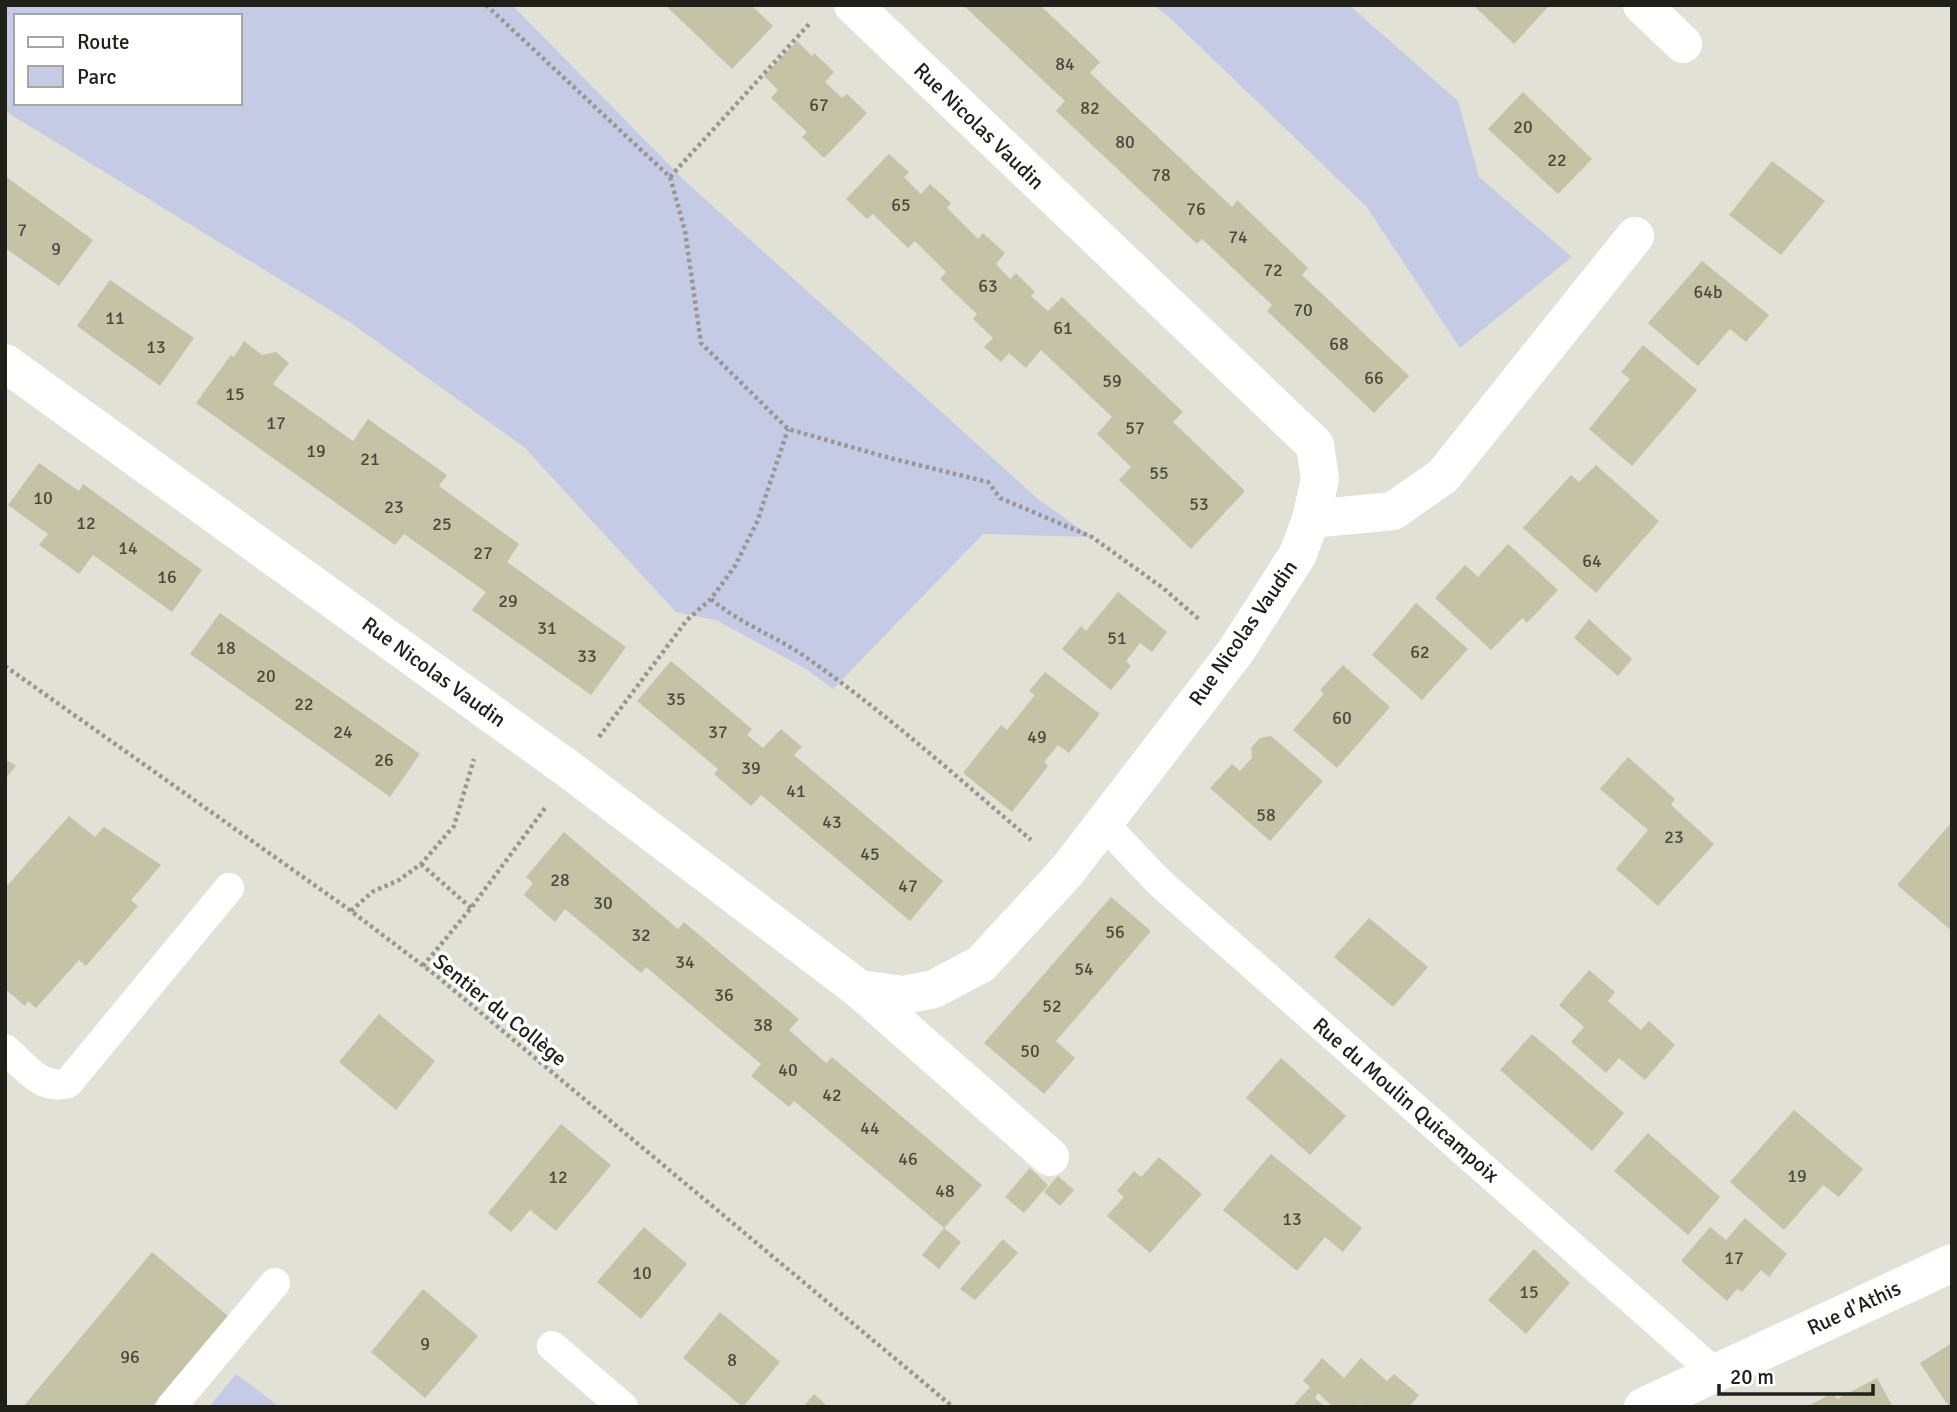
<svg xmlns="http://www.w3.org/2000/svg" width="1957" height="1412" font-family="Signika,sans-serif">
  <rect width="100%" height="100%" fill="#e1e1d5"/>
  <g fill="#c6cbe5" fill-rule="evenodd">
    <path d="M5,5H512L686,182L1039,500L1092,537L983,534L833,689L806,669L716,620L676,612L524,447L351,323L5,111ZM16,16H240V103H16Z"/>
    <path d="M1153,5H1349L1458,101L1479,177L1572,257L1460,348L1366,206L1169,17Z"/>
    <path d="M236,1374L280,1407H209Z"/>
  </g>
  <g fill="#c5c3a5">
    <path d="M665,5H751L773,26L732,69Z"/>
    <path d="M963,5H1040L1100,62L1090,73L1232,207L1237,200L1308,268L1302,275L1409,376L1374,413L1267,311L1272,305L1202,239L1197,244L1056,111L1065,101Z"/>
    <path d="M1473,5H1546L1548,7L1514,44Z"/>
    <path d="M797,41L812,56L814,53L834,72L825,82L842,98L847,94L867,113L824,158L802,137L807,132L771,98L778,90L764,76Z"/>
    <path d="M1523,92L1592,159L1558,194L1488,129Z"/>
    <path d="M889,154L909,172L904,177L921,194L930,184L951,203L947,208L978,239L983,233L1005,253L996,264L1010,279L1016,273L1035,292L1031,296L1048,311L1062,297L1183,412L1173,422L1245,491L1191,549L1119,480L1131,467L1097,434L1112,417L1041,350L1026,368L1009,353L1001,362L984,347L993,338L973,319L977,314L940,279L946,272L915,241L908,248L873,214L867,219L846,199Z"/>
    <path d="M1772,161L1825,201L1781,255L1729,215Z"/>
    <path d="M5,176L93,240L59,286L5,248Z"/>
    <path d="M1702,261L1769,315L1746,342L1730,329L1698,366L1648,323Z"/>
    <path d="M110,280L194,338L160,386L77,326Z"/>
    <path d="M244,341L262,355L276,352L289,363L273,384L353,441L368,419L447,475L439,486L519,544L507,562L626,647L591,695L472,610L486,592L404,534L395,545L196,403L231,355L234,357Z"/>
    <path d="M1643,345L1697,390L1632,466L1589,429L1630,379L1621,372Z"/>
    <path d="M39,463L79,491L83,484L202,570L172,612L93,555L79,574L39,545L48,534L8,505Z"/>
    <path d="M1596,465L1659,521L1596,593L1523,528L1571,475L1579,482Z"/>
    <path d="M1508,544L1558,590L1527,623L1522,618L1491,650L1435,598L1465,565L1478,577Z"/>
    <path d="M1118,592L1167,632L1152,652L1140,643L1126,661L1131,666L1111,690L1062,649L1081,626L1086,631Z"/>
    <path d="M1416,603L1468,649L1422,700L1372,655Z"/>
    <path d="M220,613L420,754L390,797L190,654Z"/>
    <path d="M1589,619L1632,659L1618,676L1574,638Z"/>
    <path d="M671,661L752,729L747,735L763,748L781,729L802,747L794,755L943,881L910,921L761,795L751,806L714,774L718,769L637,701Z"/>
    <path d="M1343,665L1390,707L1337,768L1293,730L1324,694L1320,690Z"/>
    <path d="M1045,672L1100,714L1069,753L1058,745L1044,762L1048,766L1012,812L963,773L1001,725L1007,730L1035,695L1029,691Z"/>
    <path d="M1271,736L1323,781L1270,841L1210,788L1232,764L1240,771L1252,758L1251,748L1260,738Z"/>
    <path d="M1628,757L1675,799L1671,805L1714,844L1658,906L1616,869L1648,830L1600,789Z"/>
    <path d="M5,759L16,766L5,779Z"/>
    <path d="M69,816L95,837L104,827L161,865L131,900L138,906L86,966L79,960L36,1008L28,1001L25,1006L5,989V888Z"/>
    <path d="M1952,822V931L1897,885Z"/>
    <path d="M564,832L678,929L684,922L762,988L799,1019L789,1030L826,1063L832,1057L982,1185L944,1228L794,1101L789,1107L751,1076L761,1064L646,967L641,973L565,909L555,922L524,895L533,883L526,877Z"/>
    <path d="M1111,897L1151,931L1056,1041L1075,1058L1044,1094L984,1043Z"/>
    <path d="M1369,918L1428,967L1393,1007L1334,957Z"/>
    <path d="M1589,970L1615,992L1608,1001L1641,1030L1649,1021L1675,1045L1645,1080L1619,1058L1606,1073L1571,1042L1584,1027L1559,1005Z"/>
    <path d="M379,1014L435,1061L396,1110L339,1062Z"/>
    <path d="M1532,1034L1624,1113L1592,1151L1500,1070Z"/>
    <path d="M1281,1058L1346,1116L1310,1155L1246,1098Z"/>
    <path d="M1794,1110L1863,1169L1839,1197L1823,1185L1784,1230L1730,1182Z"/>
    <path d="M561,1124L611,1165L556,1231L530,1210L511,1232L488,1213Z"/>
    <path d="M1648,1133L1720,1197L1688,1235L1614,1171Z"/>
    <path d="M1271,1154L1362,1228L1343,1252L1325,1237L1297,1271L1223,1210Z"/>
    <path d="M1159,1157L1202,1194L1150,1253L1107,1216L1124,1197L1117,1191L1134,1171L1141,1177Z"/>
    <path d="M1030,1168L1048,1185L1024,1213L1005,1197Z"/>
    <path d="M1058,1176L1074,1190L1060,1206L1044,1192Z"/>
    <path d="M1745,1218L1787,1254L1769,1277L1761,1270L1742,1292L1737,1289L1727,1301L1681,1261L1710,1227L1726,1240Z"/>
    <path d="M644,1227L687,1264L641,1319L597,1282Z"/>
    <path d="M944,1228L961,1242L939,1269L922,1255Z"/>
    <path d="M1003,1239L1018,1253L975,1300L960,1289Z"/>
    <path d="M1534,1249L1570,1283L1526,1334L1488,1300Z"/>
    <path d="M152,1252L228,1316L152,1407H23Z"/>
    <path d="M423,1289L478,1336L425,1398L371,1352Z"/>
    <path d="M720,1312L780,1362L743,1407L683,1358Z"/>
    <path d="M1952,1343V1407H1949L1920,1363Z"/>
    <path d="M1322,1358L1344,1378L1361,1358L1387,1381L1394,1374L1419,1395L1409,1407H1363L1360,1404L1357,1407H1333L1318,1393L1315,1398L1325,1407H1292L1310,1387L1303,1381Z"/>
    <path d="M1877,1378L1893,1407H1806L1833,1393L1837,1399Z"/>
    <path d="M814,1394L828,1407H803Z"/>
  </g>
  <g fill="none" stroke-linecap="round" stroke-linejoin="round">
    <g stroke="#98988e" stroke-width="4.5" stroke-dasharray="3.5 3.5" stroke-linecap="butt">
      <path d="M486,5L670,177L685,231L701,343L788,429L890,458L988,482L1000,498L1092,537L1163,588L1201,621"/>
      <path d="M670,177L810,23"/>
      <path d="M711,599C740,624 776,636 807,658C886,713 958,778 1031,840"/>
      <path d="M5,666L351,911L438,977L953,1407"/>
      <path d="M599,737L687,620L711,599L735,566L757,522L788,429"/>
      <path d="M421,864L471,908"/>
      <path d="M351,911L372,892L399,880L421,864L454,826L474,759"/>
      <path d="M423,966L471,908L545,808"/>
    </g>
    <g stroke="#fff" stroke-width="30">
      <path d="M1102,822L1159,882L1715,1373"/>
      <path d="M5,1049C25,1066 41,1091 68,1083L229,888"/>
      <path d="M552,1346L623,1407"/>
      <path d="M171,1407L275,1283"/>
    </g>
    <g stroke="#fff" stroke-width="38">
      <path d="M1642,5L1683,44"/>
      <path d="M5,363L571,771L859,989L904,995L934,989L981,964L1067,871L1236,651L1298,554L1311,519L1320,479L1315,445L853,5"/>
      <path d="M1311,519L1393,511L1443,476L1635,236"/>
      <path d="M859,989L1050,1157"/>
      <path d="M1643,1407L1952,1263"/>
    </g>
  </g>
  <g text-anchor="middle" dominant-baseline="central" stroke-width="7" stroke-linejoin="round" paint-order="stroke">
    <g font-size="18" fill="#49493e">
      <text x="1065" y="64">84</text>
      <text x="819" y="105">67</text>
      <text x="1090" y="108">82</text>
      <text x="1523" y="127">20</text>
      <text x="1125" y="142">80</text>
      <text x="1557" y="160">22</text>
      <text x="1161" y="175">78</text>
      <text x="901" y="205">65</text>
      <text x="1196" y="209">76</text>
      <text x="22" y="230">7</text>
      <text x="1238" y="237">74</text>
      <text x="56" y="249">9</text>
      <text x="1273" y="270">72</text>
      <text x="988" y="286">63</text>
      <text x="1708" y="292">64b</text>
      <text x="1303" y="310">70</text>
      <text x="115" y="318">11</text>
      <text x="1063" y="328">61</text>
      <text x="1339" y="344">68</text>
      <text x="156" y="347">13</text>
      <text x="1374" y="378">66</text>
      <text x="1112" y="381">59</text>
      <text x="235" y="394">15</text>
      <text x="276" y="423">17</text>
      <text x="1135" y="428">57</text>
      <text x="316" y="451">19</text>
      <text x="370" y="459">21</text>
      <text x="1159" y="473">55</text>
      <text x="43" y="498">10</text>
      <text x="1199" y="504">53</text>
      <text x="394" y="507">23</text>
      <text x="86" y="523">12</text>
      <text x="442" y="524">25</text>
      <text x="128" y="548">14</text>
      <text x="483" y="553">27</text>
      <text x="1592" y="561">64</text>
      <text x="167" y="577">16</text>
      <text x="508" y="601">29</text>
      <text x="547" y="628">31</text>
      <text x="1117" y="638">51</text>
      <text x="226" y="648">18</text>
      <text x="1420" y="652">62</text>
      <text x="587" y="656">33</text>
      <text x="266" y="676">20</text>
      <text x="676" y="699">35</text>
      <text x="304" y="704">22</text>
      <text x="1342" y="718">60</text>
      <text x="343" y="732">24</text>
      <text x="718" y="732">37</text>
      <text x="1037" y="737">49</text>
      <text x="384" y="760">26</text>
      <text x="751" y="768">39</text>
      <text x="796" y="791">41</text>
      <text x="1266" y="815">58</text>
      <text x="832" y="822">43</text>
      <text x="1674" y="837">23</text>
      <text x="870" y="854">45</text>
      <text x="560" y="880">28</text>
      <text x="908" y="886">47</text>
      <text x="603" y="903">30</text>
      <text x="1115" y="932">56</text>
      <text x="641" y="935">32</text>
      <text x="685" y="962">34</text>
      <text x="1084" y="969">54</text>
      <text x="724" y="995">36</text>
      <text x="1052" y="1006">52</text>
      <text x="763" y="1025">38</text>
      <text x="1030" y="1051">50</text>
      <text x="788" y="1070">40</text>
      <text x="832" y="1095">42</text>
      <text x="870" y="1128">44</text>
      <text x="908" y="1159">46</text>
      <text x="1797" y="1176">19</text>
      <text x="558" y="1177">12</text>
      <text x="945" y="1191">48</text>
      <text x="1292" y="1219">13</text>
      <text x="1734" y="1258">17</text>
      <text x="642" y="1273">10</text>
      <text x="1529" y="1292">15</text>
      <text x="425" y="1344">9</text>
      <text x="130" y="1357">96</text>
      <text x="732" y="1360">8</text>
    </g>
    <g font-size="21" fill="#20201b" stroke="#fff">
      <text transform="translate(979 126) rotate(44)">Rue Nicolas Vaudin</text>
      <text transform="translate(1243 633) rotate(-55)">Rue Nicolas Vaudin</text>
      <text transform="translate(434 672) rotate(36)">Rue Nicolas Vaudin</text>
      <text transform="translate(500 1010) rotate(39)">Sentier du Collège</text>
      <text transform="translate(1406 1100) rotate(41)">Rue du Moulin Quicampoix</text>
      <text transform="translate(1854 1308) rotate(-25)">Rue d'Athis</text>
    </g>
  </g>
  <rect width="1957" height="1412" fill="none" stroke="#20201b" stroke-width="14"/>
  <rect x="14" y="14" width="228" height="91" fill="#ffffff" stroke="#a6a6a4" stroke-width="2"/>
  <rect x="28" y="37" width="35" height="10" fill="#ffffff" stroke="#a6a6a4" stroke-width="2"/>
  <text x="77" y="49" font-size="21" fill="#20201b">Route</text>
  <rect x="28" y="66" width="35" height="21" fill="#c6cbe5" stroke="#a6a6a4" stroke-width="2"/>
  <text x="77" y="84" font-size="21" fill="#20201b">Parc</text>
  <path d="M1719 1384v10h154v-10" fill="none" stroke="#20201b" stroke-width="3.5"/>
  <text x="1730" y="1384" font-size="21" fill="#20201b" stroke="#ffffff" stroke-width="5" paint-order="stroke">20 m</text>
</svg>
